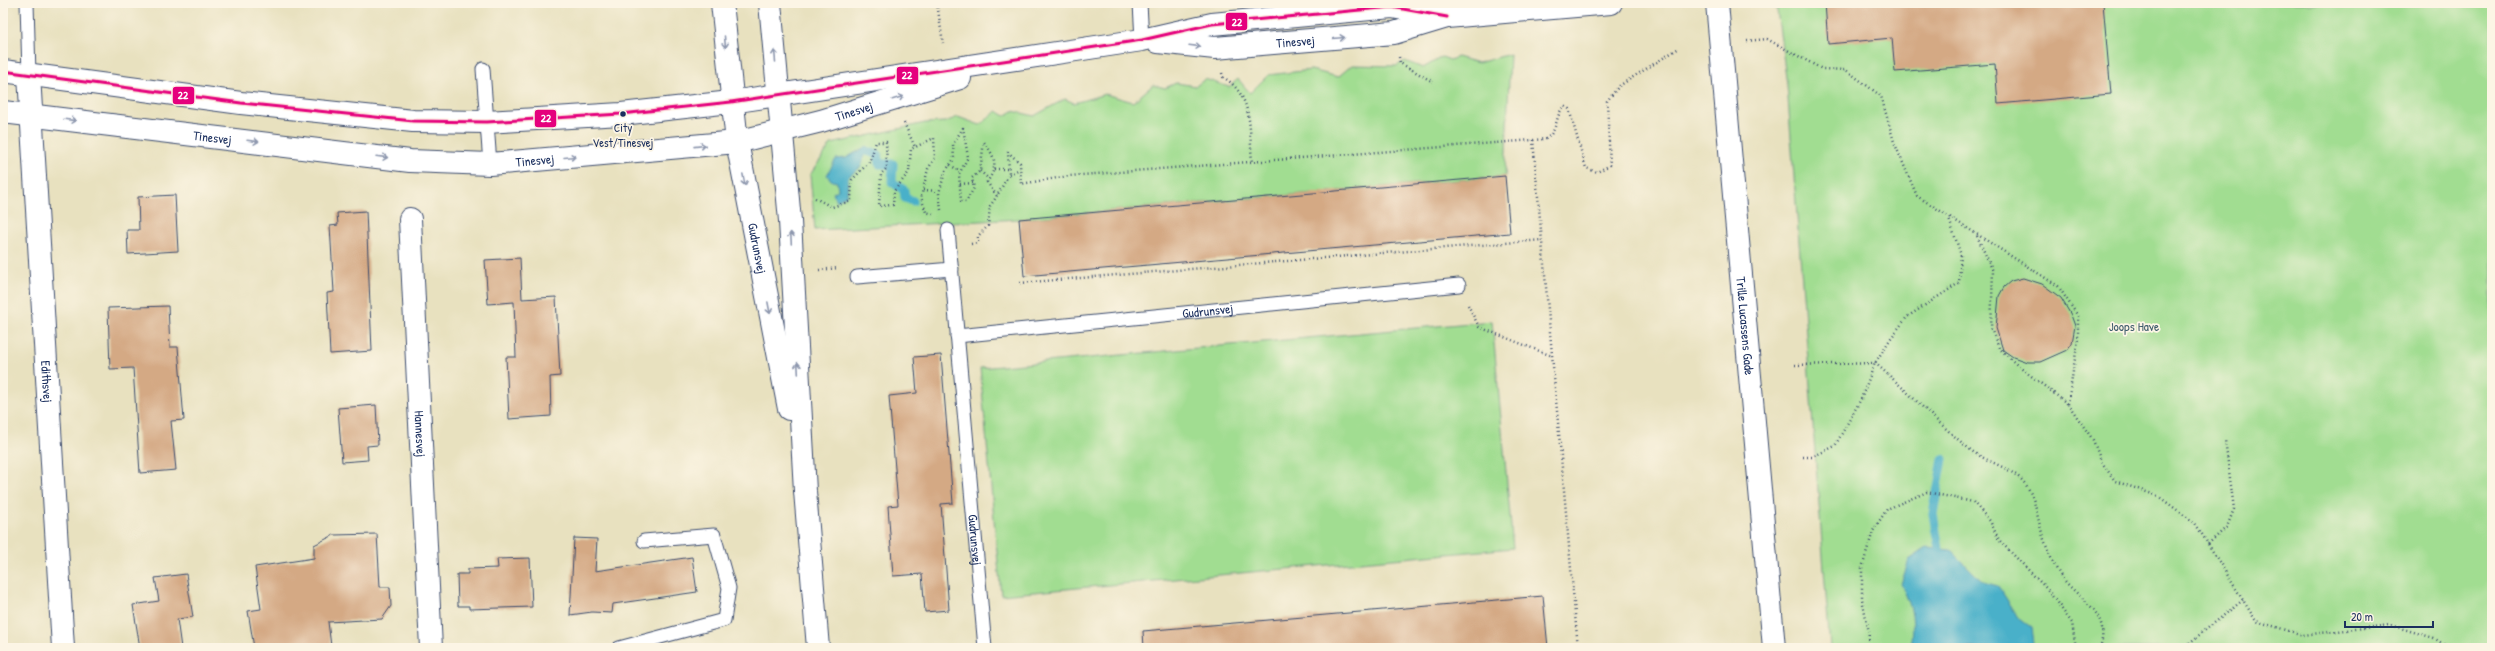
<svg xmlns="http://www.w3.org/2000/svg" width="2495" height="651" font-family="'Patrick Hand',sans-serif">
  <rect width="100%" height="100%" fill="#fcf5e5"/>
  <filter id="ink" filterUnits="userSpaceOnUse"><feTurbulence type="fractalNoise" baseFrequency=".025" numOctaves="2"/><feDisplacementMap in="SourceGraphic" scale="8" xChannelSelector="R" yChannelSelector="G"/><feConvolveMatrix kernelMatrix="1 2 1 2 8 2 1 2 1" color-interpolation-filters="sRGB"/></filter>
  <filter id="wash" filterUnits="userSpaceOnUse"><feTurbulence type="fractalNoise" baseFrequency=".012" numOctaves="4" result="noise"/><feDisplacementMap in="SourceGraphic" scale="16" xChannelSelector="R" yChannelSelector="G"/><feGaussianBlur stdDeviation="0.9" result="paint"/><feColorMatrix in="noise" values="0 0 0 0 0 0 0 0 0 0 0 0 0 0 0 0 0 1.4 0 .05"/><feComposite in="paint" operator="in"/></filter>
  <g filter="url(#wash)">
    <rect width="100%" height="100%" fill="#e8e1bf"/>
    <g fill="#a1dd91" stroke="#5e8678">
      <path d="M1776,3H2492V648H1830L1787,85Z"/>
      <path d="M1510,54L1505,176L1019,219L815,230L810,175L831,144L925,123L945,122L958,117L980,125L997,111L1005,116L1013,111L1034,116L1065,99L1074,103L1105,94L1133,102L1153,85L1165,88L1176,83L1196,86L1205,79L1229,87L1238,79L1250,93L1268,75L1311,70L1338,77L1352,65L1396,66L1405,61L1423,68L1442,57L1450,60L1457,57L1478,63Z"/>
      <path d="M1492,321L1513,548L1001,595L980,368Z"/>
    </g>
    <g fill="#4ab0c9" stroke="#327094">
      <path d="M867,146L861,167L848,177L847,195L837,201L833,193L838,190L837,182L832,181L827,175L836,159L846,158Z"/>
      <path d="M1927,548L1951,550L1983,582L1998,586L2019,618L2032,628L2034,643L2032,648H1911C1915,621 1913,609 1901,584L1909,560Z"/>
    </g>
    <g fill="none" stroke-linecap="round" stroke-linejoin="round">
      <g stroke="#4ab0c9" stroke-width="9">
        <path d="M866,151L878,154L880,164H893L892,182L904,190L905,198L913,201"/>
        <path d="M1939,549L1933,514L1943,459"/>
      </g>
    </g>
    <g id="blocks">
      <g fill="#d4a984">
        <path d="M1825,3H2103L2111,94L1998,104L1995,64L1895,72L1892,38L1828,44Z"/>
        <path d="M1505,176L1510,233L1024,276L1019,219Z"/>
        <path d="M175,195L178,251L128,254L127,230H139L138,197Z"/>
        <path d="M366,211L372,351L330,354L327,293L334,292L330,226L338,225L337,213Z"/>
        <path d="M520,258L522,299L556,297L560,376L550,377L551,416L509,419L506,357H516L514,302L488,304L485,260Z"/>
        <path d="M2023,278L2042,284L2061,298L2071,315L2075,326L2072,343L2067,350L2040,362H2027L2013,357L2003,350L1996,328L1999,296L2004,287L2011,281Z"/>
        <path d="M168,306L170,347H178L184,420L171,421L176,470L140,473L133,368L110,369L108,308Z"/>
        <path d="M941,355L953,503L941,504L949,610L925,612L922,574L893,576L888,506L898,505L889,396L917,393L914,357Z"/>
        <path d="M376,405L378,445L367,446L368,460L342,462L338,408Z"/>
        <path d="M377,534L380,587H390L391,606L382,619L328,622L331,646L254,648L248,611L261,609L255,567L314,558V545L334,535Z"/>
        <path d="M574,538L597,539L595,571L692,557L697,592L613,604L612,613L592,612L570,615Z"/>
        <path d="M530,558L532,607L469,609V606H458L457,574H468V569L498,568L497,559Z"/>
        <path d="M186,574L193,617L177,619L181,648H140L133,605L159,601L155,578Z"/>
        <path d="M1543,596L1548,648H1144L1143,631Z"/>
      </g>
    </g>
  </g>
  <g filter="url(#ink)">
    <use href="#blocks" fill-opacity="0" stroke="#3a4a6d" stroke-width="1"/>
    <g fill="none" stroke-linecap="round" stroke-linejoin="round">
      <g stroke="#3a4a6d" stroke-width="15">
        <g id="service">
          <path d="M27,3L29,75"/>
          <path d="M1140,3L1142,40"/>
          <path d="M483,69L490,164"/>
          <path id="s1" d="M948,230L985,648"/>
          <path d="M857,277L952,269"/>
          <path id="s2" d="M957,336L1459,285"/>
          <path d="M619,648L724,620L729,588L714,535L644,541"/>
        </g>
      </g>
      <g stroke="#3a4a6d" stroke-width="24">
        <g id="minor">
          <path id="s3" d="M29,75L63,648"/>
          <path id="s4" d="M410,219L431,648"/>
        </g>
      </g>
      <g stroke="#3a4a6d" stroke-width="24">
        <g id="tertiary">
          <path id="s5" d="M722,3L737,142L789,409"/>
          <path d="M770,3L790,221L805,491L818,648"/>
          <path id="s6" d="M1717,3L1774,648"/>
          <path id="s7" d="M1158,42L1215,48L1394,33L1447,17L1611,3"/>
          <path d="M3,71L241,103L413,121L487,122L621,114L731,102L1142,40L1212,24L1392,7L1447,17"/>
          <path id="s8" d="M3,112L410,161L490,164L737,142L821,121L960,78"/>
        </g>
      </g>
      <g stroke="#3a4a6d" stroke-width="2.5" stroke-dasharray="1 3" stroke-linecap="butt">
        <path d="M937,3L943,43"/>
        <path d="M1747,41L1767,39L1822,69L1846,70L1881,96L1894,142L1917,196L2058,286L2078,316V339L2068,404L2093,440L2101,461L2115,481L2158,496L2195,523L2256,621L2303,635L2390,625L2434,638L2449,648"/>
        <path d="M1399,57L1400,63L1433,82"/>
        <path d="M1222,73L1223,77C1254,96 1249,129 1252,162"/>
        <path d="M904,123L915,147"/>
        <path d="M1533,140L1578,648"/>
        <path d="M950,165L960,171"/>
        <path d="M994,169H1008"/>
        <path d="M980,171L989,179"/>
        <path d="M1009,174L1020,169"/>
        <path d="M960,184L973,183"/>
        <path d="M923,190L939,191"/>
        <path d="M815,198L832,207L851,201L852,180L870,161L876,142H886L887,168L881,174L879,206L893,205L894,191L909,172L911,149L934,138L935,158L928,169L921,197L926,212L933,214"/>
        <path d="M941,210L939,193L945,172L954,159L953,144L963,128L968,157L959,174L961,201L966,202L974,188L972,178L980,171L984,142C995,157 999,165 987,182L997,196L1009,174L1008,152L1020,163L1021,184L1069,176L1546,139C1559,129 1554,118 1564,106L1569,109L1586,168L1597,172L1610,165L1607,101L1619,86L1679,48"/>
        <path d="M1977,236L1993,271L1991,329L1999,348L2018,366L2068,404"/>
        <path d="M971,244L978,243V236L988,226L990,206L997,196"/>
        <path d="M819,270L838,268"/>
        <path d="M1020,283L1542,240"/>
        <path d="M1468,305L1479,327L1552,356"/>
        <path d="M1795,365L1875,363C1908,391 1938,424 1972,451C1988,463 2014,468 2026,485C2034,496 2036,510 2039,522C2043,538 2050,559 2059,573C2076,600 2112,609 2100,648"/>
        <path d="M1803,457H1812L1835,446L1861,399L1875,363L1891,338L1907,317L1959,283L1961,255L1949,219"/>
        <path d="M2208,544L2227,527L2234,509L2225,440"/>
        <path d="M1868,648L1869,632L1862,599V568L1873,531L1887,509L1927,492L1973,502L1990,521L1999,540L2047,589L2072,623L2076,648"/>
        <path d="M2183,648L2243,600"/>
      </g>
      <use href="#service" stroke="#fff" stroke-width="13"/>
      <use href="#minor" stroke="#fff" stroke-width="22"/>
      <use href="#tertiary" stroke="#fff" stroke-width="22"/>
      <g stroke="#fcf5e5" stroke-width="6">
        <path id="bus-1" d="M3,71L241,103L413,121L487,122L621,114L731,102L1142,40L1212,24L1392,7L1447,17"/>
      </g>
      <use href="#bus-1" stroke="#e5007d" stroke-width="3"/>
    </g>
    <defs><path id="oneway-shaft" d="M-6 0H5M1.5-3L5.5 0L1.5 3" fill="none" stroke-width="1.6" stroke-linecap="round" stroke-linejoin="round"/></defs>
    <g stroke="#8d97ae">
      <use href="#oneway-shaft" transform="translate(1339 38) rotate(-5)"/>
      <use href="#oneway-shaft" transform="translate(725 42) rotate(85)"/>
      <use href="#oneway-shaft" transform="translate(1195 46) rotate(7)"/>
      <use href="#oneway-shaft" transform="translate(775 56) rotate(-95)"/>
      <use href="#oneway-shaft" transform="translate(898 98) rotate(-17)"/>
      <use href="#oneway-shaft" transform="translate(70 120) rotate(7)"/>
      <use href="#oneway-shaft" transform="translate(253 141) rotate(7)"/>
      <use href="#oneway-shaft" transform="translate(700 146) rotate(-6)"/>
      <use href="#oneway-shaft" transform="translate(382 157) rotate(7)"/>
      <use href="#oneway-shaft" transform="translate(570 157) rotate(-5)"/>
      <use href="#oneway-shaft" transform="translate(744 180) rotate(79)"/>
      <use href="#oneway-shaft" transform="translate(791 238) rotate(-93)"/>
      <use href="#oneway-shaft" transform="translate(769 308) rotate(79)"/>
      <use href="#oneway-shaft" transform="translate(798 368) rotate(-93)"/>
    </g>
  </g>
  <circle fill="#1b2f5e" stroke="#fcf5e5" stroke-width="1.5" cx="623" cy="114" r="3.5"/>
  <g text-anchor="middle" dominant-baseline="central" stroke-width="3.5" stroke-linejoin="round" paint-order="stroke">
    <g font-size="12" fill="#1b2f5e" stroke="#fcf5e5">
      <text x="623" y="127">City<tspan x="623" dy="15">Vest/Tinesvej</tspan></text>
    </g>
    <g font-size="13" fill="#1b2f5e" stroke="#fcf5e5">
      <text stroke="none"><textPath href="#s7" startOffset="138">Tinesvej</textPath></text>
      <text stroke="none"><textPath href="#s8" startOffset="859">Tinesvej</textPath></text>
      <text stroke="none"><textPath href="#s8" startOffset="211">Tinesvej</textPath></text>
      <text stroke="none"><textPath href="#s8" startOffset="535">Tinesvej</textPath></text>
      <text stroke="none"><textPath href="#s5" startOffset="248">Gudrunsvej</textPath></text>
      <text stroke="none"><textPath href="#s2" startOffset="252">Gudrunsvej</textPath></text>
      <text stroke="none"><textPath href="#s6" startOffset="324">Trille Lucassens Gade</textPath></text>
      <text stroke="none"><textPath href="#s3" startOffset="307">Edithsvej</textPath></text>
      <text stroke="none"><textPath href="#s4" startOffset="215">Hannesvej</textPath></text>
      <text stroke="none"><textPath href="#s1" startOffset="311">Gudrunsvej</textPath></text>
    </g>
    <g font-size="13" fill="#3c5a6b" stroke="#fcf5e5">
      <text x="2134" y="326">Joops Have</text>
    </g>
  </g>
  <g stroke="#fcf5e5" stroke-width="1.5">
    <rect x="1225" y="12" width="23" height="19" rx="4" fill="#e5007d"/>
    <rect x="896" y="66" width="23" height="19" rx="4" fill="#e5007d"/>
    <rect x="172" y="86" width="23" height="19" rx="4" fill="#e5007d"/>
    <rect x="534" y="109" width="23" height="19" rx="4" fill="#e5007d"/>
  </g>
  <g font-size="11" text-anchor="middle" font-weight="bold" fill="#fff">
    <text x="1237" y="26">22</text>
    <text x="907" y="79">22</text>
    <text x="183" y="99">22</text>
    <text x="546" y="122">22</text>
  </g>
  <rect width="2495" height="651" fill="none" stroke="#fcf5e5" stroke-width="16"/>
  <path d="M2345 621v6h88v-6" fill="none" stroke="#1b2f5e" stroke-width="2"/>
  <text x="2351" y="621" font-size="12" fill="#1b2f5e" stroke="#fcf5e5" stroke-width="3" paint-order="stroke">20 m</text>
</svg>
